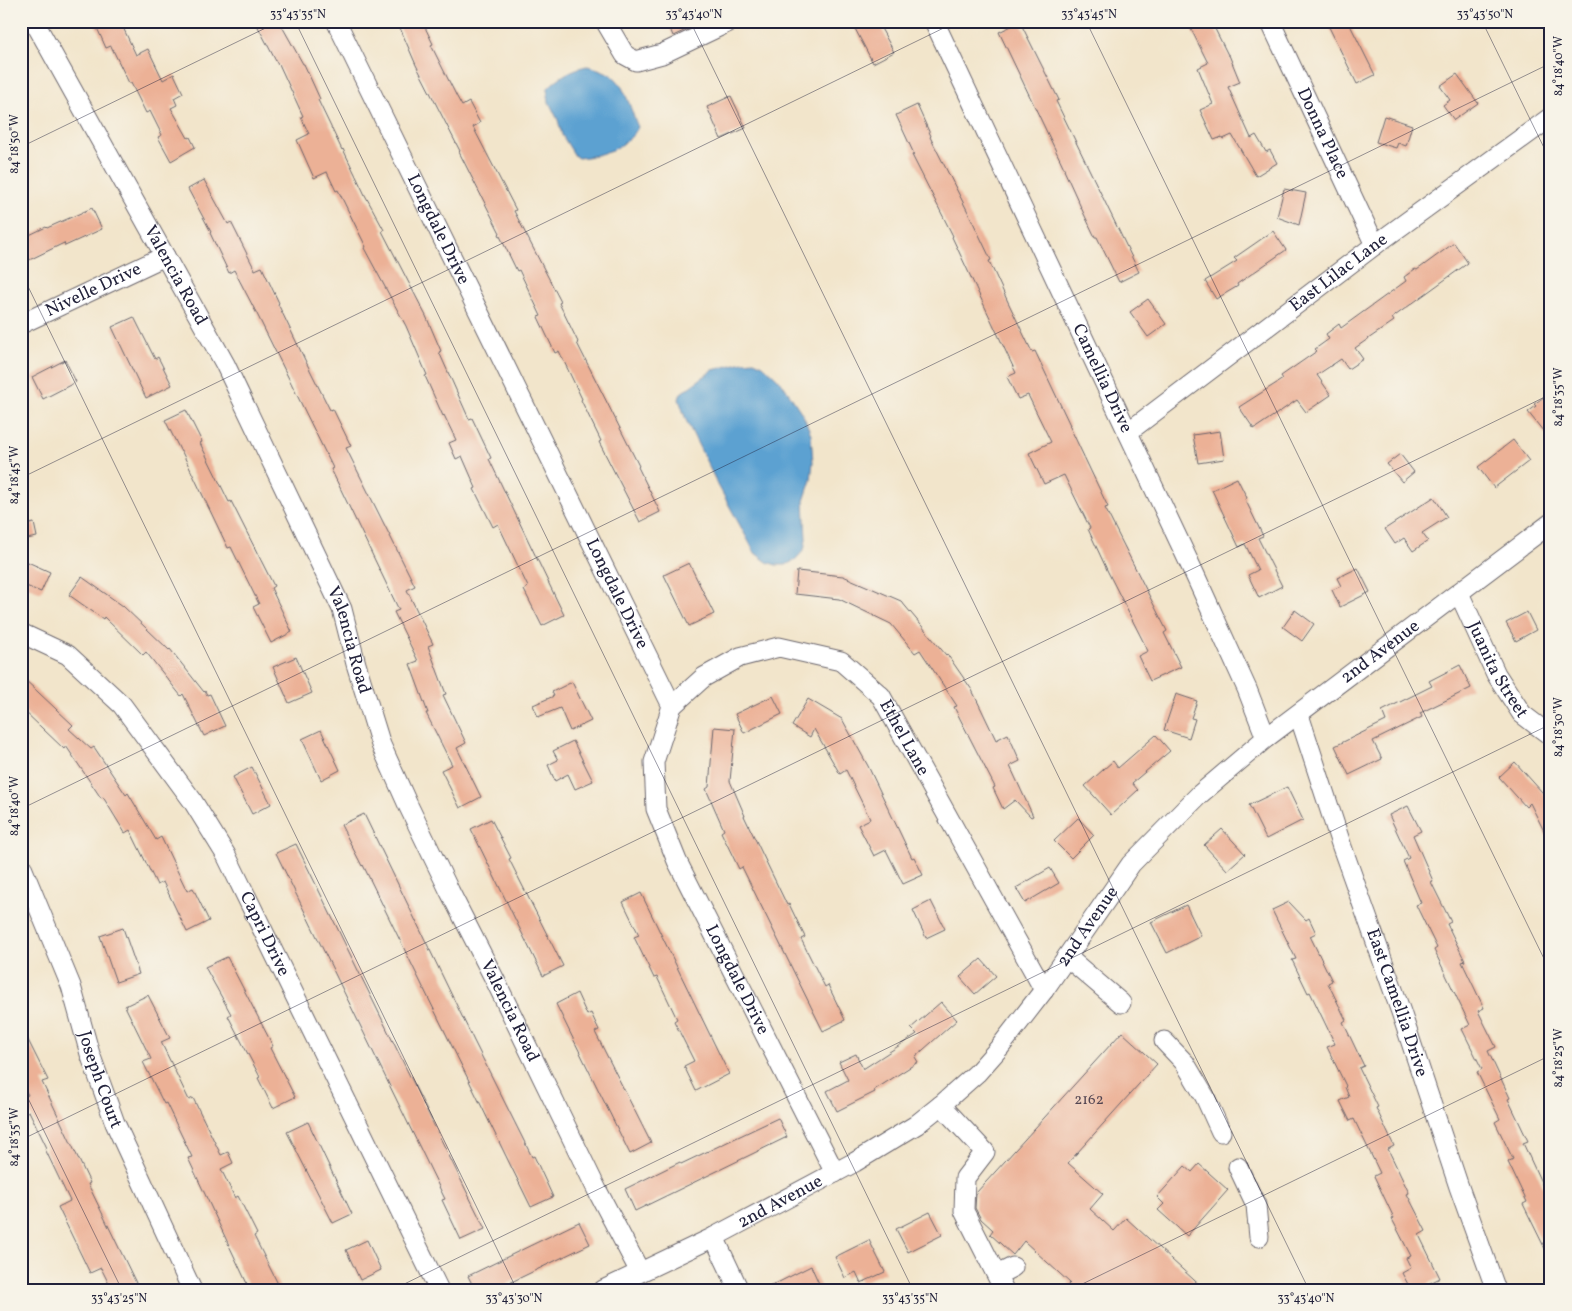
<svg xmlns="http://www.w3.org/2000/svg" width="1572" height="1311" font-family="Vollkorn,serif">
  <rect width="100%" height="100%" fill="#f7f3e8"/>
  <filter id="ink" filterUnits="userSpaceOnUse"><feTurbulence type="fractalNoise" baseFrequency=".02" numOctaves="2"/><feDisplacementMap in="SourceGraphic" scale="10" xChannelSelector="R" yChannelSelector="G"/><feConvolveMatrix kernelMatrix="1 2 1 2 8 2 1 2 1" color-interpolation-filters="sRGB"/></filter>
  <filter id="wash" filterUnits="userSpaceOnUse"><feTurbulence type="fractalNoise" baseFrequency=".0096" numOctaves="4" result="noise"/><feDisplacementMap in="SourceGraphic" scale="20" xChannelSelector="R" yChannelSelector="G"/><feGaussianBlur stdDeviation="1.12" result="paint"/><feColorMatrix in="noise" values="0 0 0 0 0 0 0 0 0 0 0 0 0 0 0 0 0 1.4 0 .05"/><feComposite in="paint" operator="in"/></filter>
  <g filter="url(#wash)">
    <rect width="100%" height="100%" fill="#f2e5cb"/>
    <g fill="#5ca1d1" stroke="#3f6286">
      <path d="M587,66C597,68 609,72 616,79C626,89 632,114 638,127C628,148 600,156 578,158L575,156L562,135L558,120L549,102L547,89C558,77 572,69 587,66Z"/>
      <path d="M754,361L763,365L782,383L803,415L811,434L813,462L811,480L804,501L806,539L804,550L795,560L786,565H776L767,562L755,553L718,485L686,420L679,399L681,393L713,370L743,362Z"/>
    </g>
    <g id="blocks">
      <g fill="#ecb196">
        <path d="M94,21H120L136,55L148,49L163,80L174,74L183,93L174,98L177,105L171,108L188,138L190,137L195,147L171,161L158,137L162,135L150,111L146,113L131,83H129L111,46L106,48Z"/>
        <path d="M255,21H279L303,64H304L320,99L318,100L342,150L343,149L365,195L384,230L382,231L426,316L441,351L439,352L469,419L472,418L491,458L489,459L564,615L542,626L524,590L528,587L498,524L493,527L474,489L476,488L462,456L456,459L449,443L456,440L444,415L443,416L425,376L427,375L406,326L364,248L366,247L338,190L336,191L327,172L314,178L297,140L309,134L301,117L303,116L279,64L278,65Z"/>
        <path d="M397,21H422L433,44L431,45L457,97L462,106L469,102L480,123L473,127L516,210L514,211L561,302L559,303L578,342L577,343L639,466L638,467L660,512L640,522L599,442L601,441L581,400L582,399L559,351L555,353L538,317L541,316L519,270L517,271L499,234L500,233L459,152L460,151L416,65Z"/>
        <path d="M667,21H687L690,28L673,36Z"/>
        <path d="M851,21H877L894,52L873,63Z"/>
        <path d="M1187,21H1211L1228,55H1229L1240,82L1228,87L1251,138L1256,135L1266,152L1270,150L1277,163L1256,176L1232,135L1223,139L1222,137L1214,140L1200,110L1213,104L1198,68L1208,63Z"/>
        <path d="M1326,21H1348L1375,75L1357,84Z"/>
        <path d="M1020,22L1059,100L1056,101L1139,272L1119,282L1097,237H1095L1084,214L1064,170H1065L999,32Z"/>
        <path d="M1457,74L1478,103L1454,120L1443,105L1450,100L1440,86Z"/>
        <path d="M731,96L746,128L721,139L707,107Z"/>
        <path d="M917,105L931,136L930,137L971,218L991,260L989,261L1008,302L1032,352L1035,351L1070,425H1069L1108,507L1105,508L1167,631L1164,633L1181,667L1150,681L1138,656L1148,651L1108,572L1088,529L1090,528L1064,475L1044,484L1029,453L1051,442L1028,395L1018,399L1007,377L1016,373L952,237L953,236L912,155L914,154L896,115Z"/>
        <path d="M1384,116L1412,125L1406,146L1398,143L1396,148L1376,142Z"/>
        <path d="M204,180L228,224L231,222L255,270L262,267L279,303L278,304L306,362L330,410L333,409L351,446L346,448L415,586L407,590L433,644L428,646L446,694L443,695L466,743L457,748L481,797L460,808L441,770L452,765L426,713H428L410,664L418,661L394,612L399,610L331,469L333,468L257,314L234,270L229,273L210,233L211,232L188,189Z"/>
        <path d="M1284,189L1306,193L1299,225L1277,217Z"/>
        <path d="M92,208L102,229L65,246L64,243L21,264V239L46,227L47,228Z"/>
        <path d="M1273,231L1286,250L1237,284L1238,286L1216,299L1205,281L1237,261L1234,258Z"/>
        <path d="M1454,243L1468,263L1392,318L1394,321L1355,348L1363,359L1348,369L1341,359L1317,375L1331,395L1306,412L1297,400L1254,429L1239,407L1283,379L1281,376L1317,351L1315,349L1329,339L1326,334L1339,324L1341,328L1406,281L1404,277L1415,269L1417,270Z"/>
        <path d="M1148,299L1166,324L1148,337L1130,312Z"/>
        <path d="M134,317L155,359L158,357L172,385L146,398L112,327Z"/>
        <path d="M65,360L76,382L43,399L32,377Z"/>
        <path d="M1551,392V441L1528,412L1536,406L1534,404Z"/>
        <path d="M186,410L202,442L200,443L229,502L231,501L274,586L271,588L292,632L271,643L253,607L259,604L231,547L228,548L182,452H181L165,420Z"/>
        <path d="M1220,431L1224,459L1198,463L1193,435Z"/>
        <path d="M1513,440L1529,461L1494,488L1478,467Z"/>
        <path d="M1400,454L1414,472L1402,482L1387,464Z"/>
        <path d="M1237,478L1247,498L1245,499L1263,536L1258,538L1282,586L1259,598L1248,575L1258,570L1245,544L1239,547L1212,490Z"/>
        <path d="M1434,497L1447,517L1422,533L1428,541L1413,551L1404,538L1395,544L1385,529Z"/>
        <path d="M34,523L37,537L21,540V526Z"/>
        <path d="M21,559L50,572L41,592L21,584Z"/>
        <path d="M689,563L714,614L689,626L664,575Z"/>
        <path d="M1358,568L1370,592L1340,607L1332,590L1341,586L1337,578Z"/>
        <path d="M797,571L843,576L901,601L946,655L947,654L972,690L996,740L1008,734L1020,761L1010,766L1033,816L1031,817L1015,800L1003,809L993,788L995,787L954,707L957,706L920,650L915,653L891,624L839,599L795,594Z"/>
        <path d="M82,577L123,606L169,650L170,649L204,692L205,691L207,695L210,694L225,726L204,736L183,694L181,696L146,652L143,655L104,617L103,619L69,595Z"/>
        <path d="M1295,610L1314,624L1302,641L1283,627Z"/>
        <path d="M1527,612L1536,630L1516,641L1506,623Z"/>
        <path d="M296,657L312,693L289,703L273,667Z"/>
        <path d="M1460,665L1471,688L1420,713L1422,717L1373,741L1382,759L1349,775L1335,746L1386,721L1382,711L1432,686L1429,681Z"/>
        <path d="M21,676L73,725L69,729L91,749L94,747L126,795L128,793L156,840L161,837L187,891L193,888L209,921L187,932L163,882L157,885L130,830L125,833L103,797L101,798L66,746L64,749L21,708Z"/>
        <path d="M572,682L591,721L570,731L560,708L538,717L533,705L554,696L552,692Z"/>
        <path d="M1176,694L1197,701L1191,718L1195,719L1189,738L1164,730Z"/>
        <path d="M773,696L782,714L744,733L735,714Z"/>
        <path d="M808,699L842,719L868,766L912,858L914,857L923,875L903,884L886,850L874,856L858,825L870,819L846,770L840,774L814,729L810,737L792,726Z"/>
        <path d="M714,727L735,729L730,781L745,816H744L787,905L789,904L805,937L801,939L825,987L828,985L845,1020L823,1031L742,867L739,869L721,832L724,830L706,789L709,787Z"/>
        <path d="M321,730L340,770L321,780L302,739Z"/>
        <path d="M1156,735L1170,751L1132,783L1138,790L1111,815L1085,786L1113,761L1118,768Z"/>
        <path d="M573,741L593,781L575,789L568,774L555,781L548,765L558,760L553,751Z"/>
        <path d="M1515,762L1551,802V845L1530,803L1526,807L1499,777Z"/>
        <path d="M252,767L271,804L252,814L233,777Z"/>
        <path d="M1287,787L1303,820L1266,839L1249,805Z"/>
        <path d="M1408,806L1421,831L1413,835L1433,881L1431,882L1451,922L1447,924L1465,961L1462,962L1484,1008L1478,1011L1496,1047L1488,1051L1510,1098L1508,1099L1528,1141L1523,1143L1551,1204V1261L1523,1204L1527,1202L1508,1162L1513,1159L1495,1122L1500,1119L1477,1072L1482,1069L1462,1029L1470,1025L1434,950L1437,948L1416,905L1421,903L1403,861L1409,858L1389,815Z"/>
        <path d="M364,814L474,1041L532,1157L534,1156L553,1197L531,1207L363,865L362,866L341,825Z"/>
        <path d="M1078,818L1094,835L1071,858L1054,841Z"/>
        <path d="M491,819L511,858L509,859L563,966L543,976L471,829Z"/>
        <path d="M1222,829L1245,854L1227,870L1204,845Z"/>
        <path d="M296,844L485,1229L461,1240L442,1200L445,1199L276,853Z"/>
        <path d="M1050,868L1059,883L1025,903L1016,888Z"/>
        <path d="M641,893L729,1074L696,1091L684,1066L694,1061L674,1021L677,1019L657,977L654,978L634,937L639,935L623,902Z"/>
        <path d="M931,901L945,929L926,938L913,910Z"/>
        <path d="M1289,902L1306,920L1309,918L1316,933L1310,936L1332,981L1328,983L1346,1020L1343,1022L1364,1066L1359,1068L1378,1107L1376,1108L1394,1146L1388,1149L1409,1193L1407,1194L1426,1231L1419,1235L1440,1278L1416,1290H1411L1402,1273L1411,1268L1406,1258L1411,1256L1392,1219L1394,1218L1374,1176L1380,1173L1354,1119L1350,1121L1340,1101L1349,1097L1345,1087L1346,1086L1327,1047L1335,1044L1310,992L1308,993L1292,960L1296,959L1272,910Z"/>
        <path d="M1186,905L1201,936L1167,953L1151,922Z"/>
        <path d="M123,928L139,974L116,982L100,936Z"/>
        <path d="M227,957L273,1046L270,1048L295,1097L273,1108L258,1078L260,1077L228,1016L231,1014L205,967Z"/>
        <path d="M981,959L996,976L975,994L960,977Z"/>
        <path d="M577,993L587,1015L591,1013L599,1030L595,1032L651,1143L630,1154L556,1004Z"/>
        <path d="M148,995L170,1038L161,1042L189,1100L193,1098L221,1155L228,1152L233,1163L221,1169L235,1198L238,1196L257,1234L254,1236L281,1290H250L188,1158L192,1157L166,1103L164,1104L143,1062L151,1059L125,1006Z"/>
        <path d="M941,1002L957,1020L915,1057L918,1062L874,1090L875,1092L837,1111L827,1091L848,1080L839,1062L856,1054L863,1069L917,1034L911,1028Z"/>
        <path d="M21,1026L48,1080L42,1082L90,1183L88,1184L137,1285L127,1290H112L101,1268L90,1273L58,1207L70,1201L45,1149L47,1148L29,1111L21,1115V1098L28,1095L21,1082Z"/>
        <path d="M1122,1032L1157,1064L1068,1163L1103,1194L1090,1209L1114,1231L1126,1218L1205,1290H1063L1070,1283L1024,1241L1013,1255L990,1234L993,1230L981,1219L975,1208L976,1193Z"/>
        <path d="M778,1118L787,1137L635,1211L625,1189L680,1162L681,1164Z"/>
        <path d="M308,1122L352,1214L333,1223L287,1132Z"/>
        <path d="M1199,1164L1228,1190L1187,1236L1158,1210L1164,1204L1157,1197L1185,1166L1192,1172Z"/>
        <path d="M930,1212L942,1235L908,1252L896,1229Z"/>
        <path d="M579,1222L590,1244L495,1290H475L468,1276Z"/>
        <path d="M367,1240L381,1270L360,1280L346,1250Z"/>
        <path d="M869,1240L885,1272L861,1283L856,1272L845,1278L835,1257Z"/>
        <path d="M811,1266L822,1290H763Z"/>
      </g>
    </g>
  </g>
  <g filter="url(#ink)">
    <use href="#blocks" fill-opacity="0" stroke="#6b666d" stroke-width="1"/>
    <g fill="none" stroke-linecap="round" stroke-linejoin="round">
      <g stroke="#6b666d" stroke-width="21">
        <g id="minor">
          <path id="s1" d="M34,21L225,364L342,609L356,664L381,745L408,805L450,892L495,980L598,1192L640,1272"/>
          <path id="s2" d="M336,21L672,706L654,762L656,809L677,861L835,1173"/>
          <path d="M605,21L625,55L636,61L662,54L731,21"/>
          <path id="s3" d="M934,21L1195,575L1247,689L1266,738"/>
          <path id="s4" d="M1270,21L1375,245"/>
          <path id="s5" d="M21,324L165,256"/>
          <path id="s6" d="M1128,432L1375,245L1551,117"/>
          <path id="s7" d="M1459,593L1496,674L1522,714L1551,736"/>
          <path id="s8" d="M21,633L68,655L122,705L192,800L226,855L439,1290"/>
          <path id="s9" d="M672,706L704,677L740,657L779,647L841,661L881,696L1044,990"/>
          <path id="s10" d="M1299,715L1342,847L1401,1012L1459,1187L1496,1290"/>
          <path id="s11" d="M21,865L71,986L90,1054L115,1123L192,1290"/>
          <path d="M1067,957L1121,1003"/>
          <path d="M1164,1041L1185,1063L1205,1097L1221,1132"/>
          <path d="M941,1105L985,1152L965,1178L964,1211L1004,1290"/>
          <path d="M1238,1167L1256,1205L1259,1237"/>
          <path d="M714,1237L739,1290"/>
          <path d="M997,1275L1013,1267"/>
          <path id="s12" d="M603,1290L714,1237L855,1162L916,1125L941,1105L977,1073L1000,1047L1044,990L1131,864L1199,795L1266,738L1551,523"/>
        </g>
      </g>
      <use href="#minor" stroke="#fff" stroke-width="19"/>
    </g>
  </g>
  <path fill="none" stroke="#22223b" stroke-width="1" stroke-opacity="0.45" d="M295,21L913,1290M690,21L1309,1290M1086,21L1551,973M1482,21L1551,162M21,147L280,21M21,272L517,1290M21,478L958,21M21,809L1551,63M21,1084L122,1290M21,1140L1551,394M392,1290L1551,724M1070,1290L1551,1055"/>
  <g text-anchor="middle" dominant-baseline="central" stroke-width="5" stroke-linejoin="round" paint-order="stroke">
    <g font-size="15" fill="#544652">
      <text x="1089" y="1100">2162</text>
    </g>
    <g font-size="18" fill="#22223b" stroke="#f7f3e8">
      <text stroke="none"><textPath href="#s4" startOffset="124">Donna Place</textPath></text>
      <text stroke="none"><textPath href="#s2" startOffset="232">Longdale Drive</textPath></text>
      <text stroke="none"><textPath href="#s6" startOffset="264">East Lilac Lane</textPath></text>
      <text stroke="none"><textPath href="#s1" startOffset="291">Valencia Road</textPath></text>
      <text stroke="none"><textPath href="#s5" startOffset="80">Nivelle Drive</textPath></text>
      <text stroke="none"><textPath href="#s3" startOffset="395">Camellia Drive</textPath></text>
      <text stroke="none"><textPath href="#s2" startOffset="638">Longdale Drive</textPath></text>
      <text stroke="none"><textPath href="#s1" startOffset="696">Valencia Road</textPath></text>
      <text stroke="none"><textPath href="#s12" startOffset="1022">2nd Avenue</textPath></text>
      <text stroke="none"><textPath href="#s7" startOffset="86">Juanita Street</textPath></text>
      <text stroke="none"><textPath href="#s9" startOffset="289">Ethel Lane</textPath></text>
      <text stroke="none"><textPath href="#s12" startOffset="618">2nd Avenue</textPath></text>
      <text stroke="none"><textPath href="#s8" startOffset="396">Capri Drive</textPath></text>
      <text stroke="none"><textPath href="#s2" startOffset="1058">Longdale Drive</textPath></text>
      <text stroke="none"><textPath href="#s10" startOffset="304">East Camellia Drive</textPath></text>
      <text stroke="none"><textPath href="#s1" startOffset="1101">Valencia Road</textPath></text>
      <text stroke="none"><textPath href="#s11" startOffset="229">Joseph Court</textPath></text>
      <text stroke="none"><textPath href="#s12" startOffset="198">2nd Avenue</textPath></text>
    </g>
  </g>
  <rect width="1572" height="1311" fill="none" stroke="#f7f3e8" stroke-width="55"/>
  <rect x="28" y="28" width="1516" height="1256" fill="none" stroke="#22223b" stroke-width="2"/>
  <g font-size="12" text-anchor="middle" fill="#22223b">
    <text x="298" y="18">33°43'35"N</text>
    <text x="694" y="18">33°43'40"N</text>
    <text x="1089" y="18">33°43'45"N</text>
    <text x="1485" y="18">33°43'50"N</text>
    <text transform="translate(1558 66) rotate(-90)" y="4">84°18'40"W</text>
    <text transform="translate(14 144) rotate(-90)" y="4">84°18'50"W</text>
    <text transform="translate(1558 397) rotate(-90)" y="4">84°18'35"W</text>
    <text transform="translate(14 475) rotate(-90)" y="4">84°18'45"W</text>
    <text transform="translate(1558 727) rotate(-90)" y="4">84°18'30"W</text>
    <text transform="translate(14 806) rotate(-90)" y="4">84°18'40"W</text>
    <text transform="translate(1558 1058) rotate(-90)" y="4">84°18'25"W</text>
    <text transform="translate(14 1137) rotate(-90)" y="4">84°18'35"W</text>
    <text x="119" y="1302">33°43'25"N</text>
    <text x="514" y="1302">33°43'30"N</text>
    <text x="910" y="1302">33°43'35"N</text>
    <text x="1306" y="1302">33°43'40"N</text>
  </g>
</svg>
